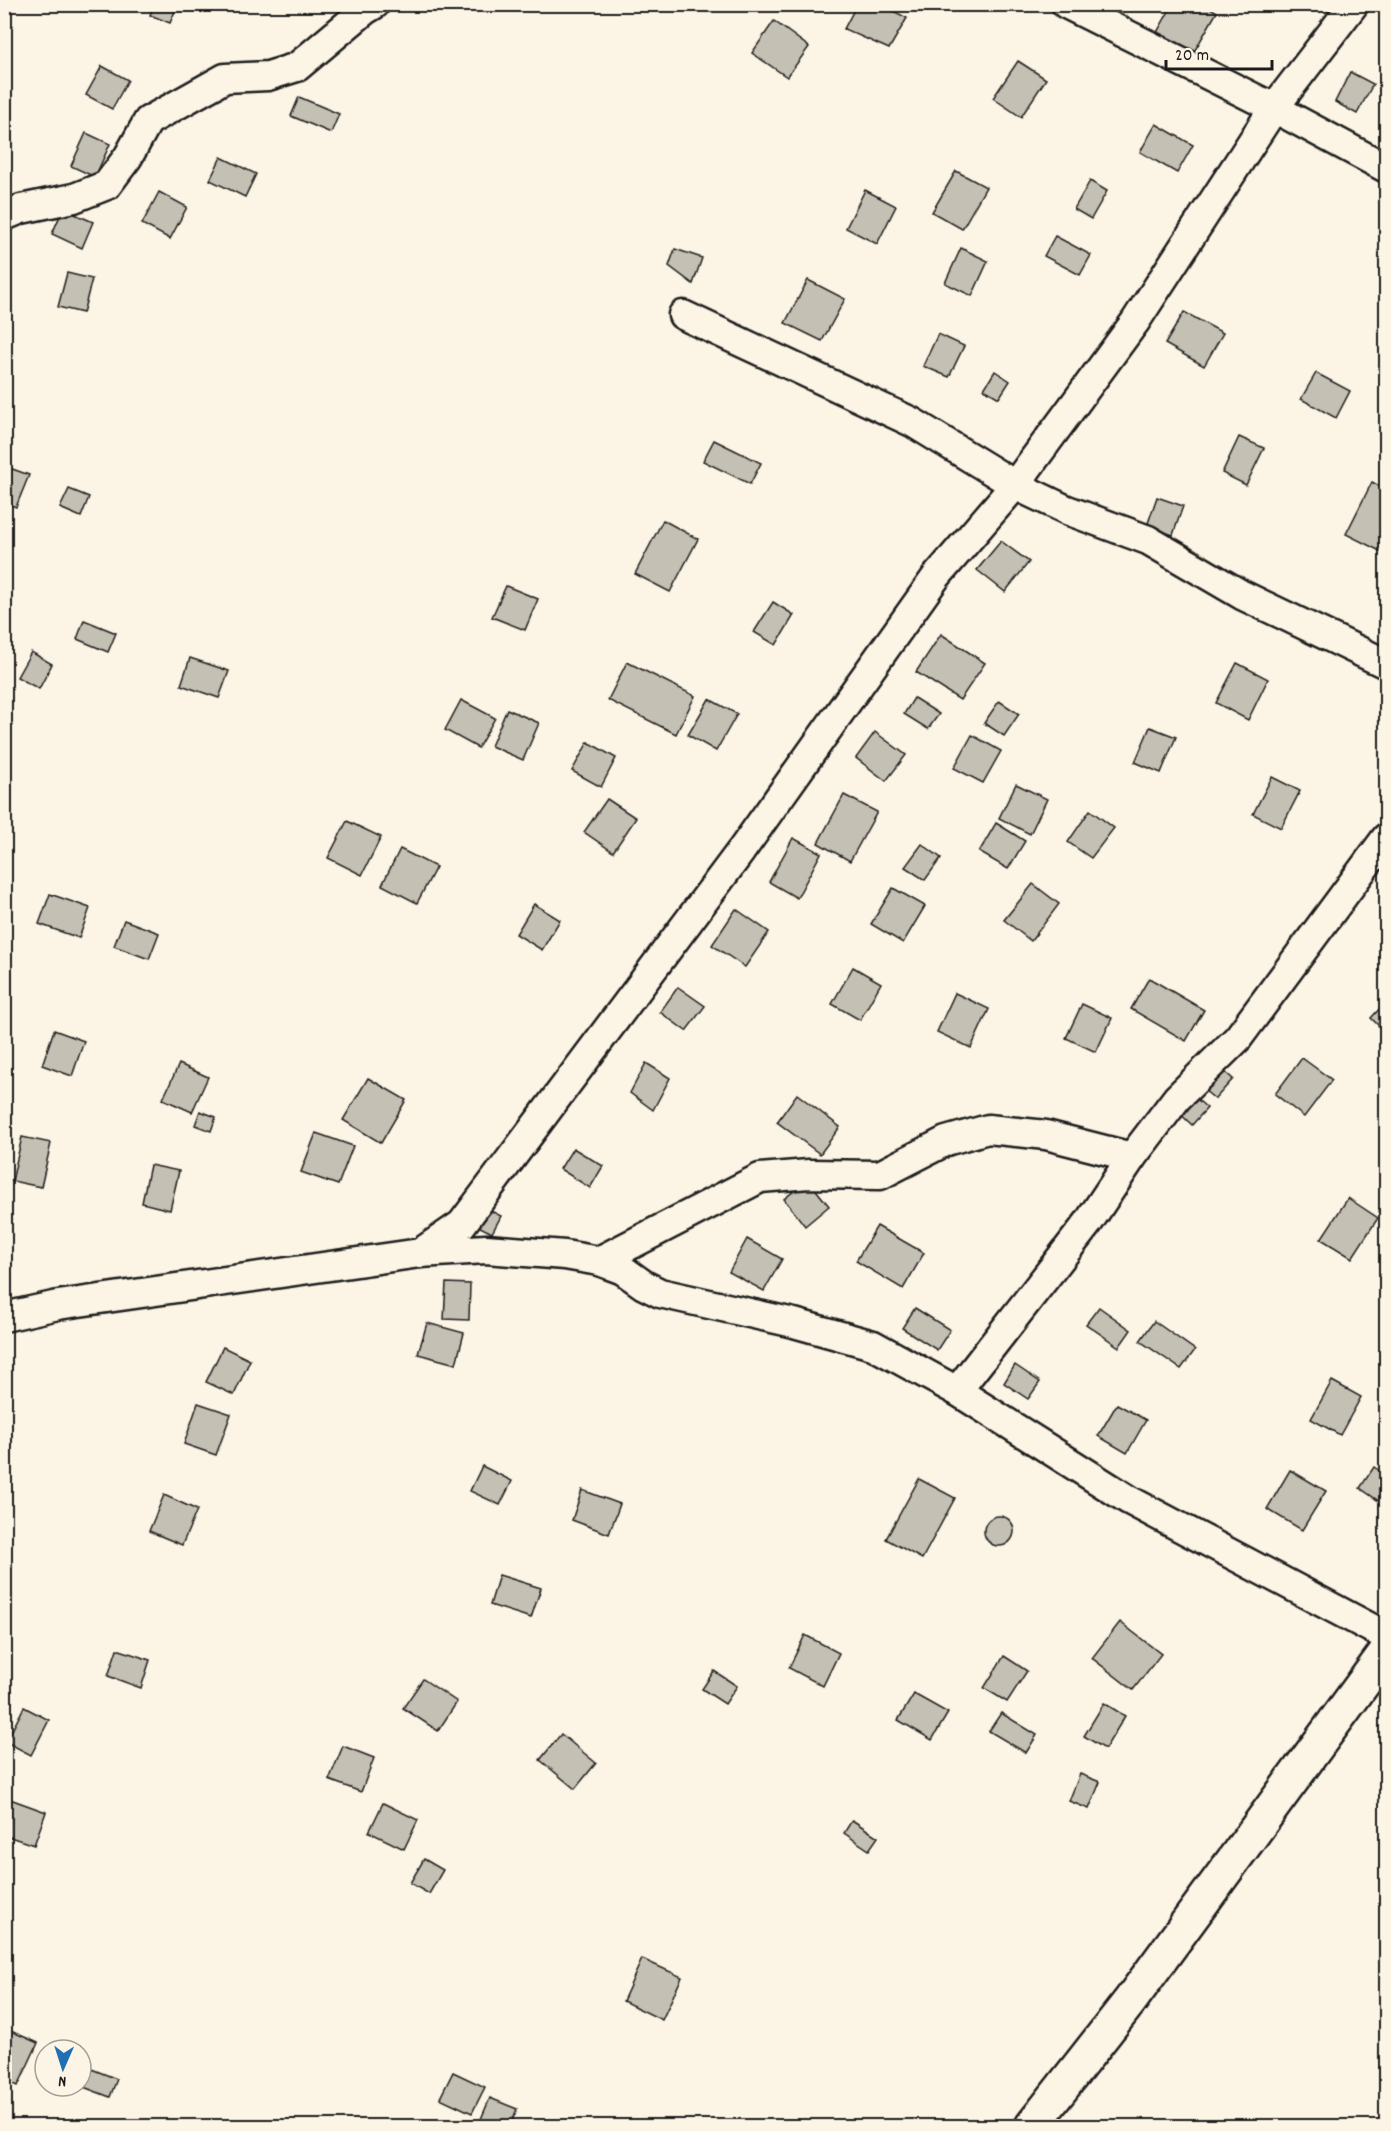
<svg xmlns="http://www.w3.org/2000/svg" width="1391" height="2131" font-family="Dekko,sans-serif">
  <rect width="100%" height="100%" fill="#fcf5e5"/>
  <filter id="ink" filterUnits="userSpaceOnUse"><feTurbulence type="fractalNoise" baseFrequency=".0167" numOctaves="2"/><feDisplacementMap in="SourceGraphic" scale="12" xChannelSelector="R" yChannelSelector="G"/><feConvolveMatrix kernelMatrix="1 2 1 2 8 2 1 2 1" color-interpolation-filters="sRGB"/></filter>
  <g filter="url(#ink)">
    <g fill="#c4c0b3" stroke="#1c1c1c" stroke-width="1.5">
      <path d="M154,4H178L170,23L150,15Z"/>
      <path d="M857,4H880L907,18L889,49L844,29Z"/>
      <path d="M1173,4H1204L1217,12L1191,57L1155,36Z"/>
      <path d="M774,21L809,47L787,77L752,53Z"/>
      <path d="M1018,61L1046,79L1021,117L993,98Z"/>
      <path d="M102,66L128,80L112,109L86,95Z"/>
      <path d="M1350,72L1373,84L1357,114L1335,102Z"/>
      <path d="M299,97L339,114L331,133L291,116Z"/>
      <path d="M1156,124L1193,145L1177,173L1140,152Z"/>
      <path d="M86,133L110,144L95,177L71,166Z"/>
      <path d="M221,157L256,174L245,197L210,180Z"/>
      <path d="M956,171L986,187L962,229L932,212Z"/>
      <path d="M1090,181L1107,191L1091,219L1074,209Z"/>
      <path d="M865,190L896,206L877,244L846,228Z"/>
      <path d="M159,192L187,207L170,239L142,224Z"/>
      <path d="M63,209L93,222L82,248L52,234Z"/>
      <path d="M1055,236L1091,255L1080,275L1044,256Z"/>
      <path d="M961,248L988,261L972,296L945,283Z"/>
      <path d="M675,249L702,258L693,284L669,266Z"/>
      <path d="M67,273L92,279L83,313L58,307Z"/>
      <path d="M808,280L845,299L822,341L785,323Z"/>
      <path d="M1184,312L1223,333L1204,366L1165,344Z"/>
      <path d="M938,334L964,346L949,377L923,366Z"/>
      <path d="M995,371L1010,381L999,398L984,389Z"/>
      <path d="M1316,373L1350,391L1336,418L1301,399Z"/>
      <path d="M1239,437L1264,448L1246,485L1222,473Z"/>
      <path d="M714,440L761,463L750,484L703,461Z"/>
      <path d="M4,466L29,475L16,507L4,502Z"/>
      <path d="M1372,482L1386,490V554L1346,534Z"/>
      <path d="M69,489L89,497L81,517L60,508Z"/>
      <path d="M1157,497L1183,506L1173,535L1147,526Z"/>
      <path d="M663,520L698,539L670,592L635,574Z"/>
      <path d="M1001,541L1029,562L1005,592L977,570Z"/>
      <path d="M506,586L538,599L525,630L492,617Z"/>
      <path d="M773,602L794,615L776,645L754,632Z"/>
      <path d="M84,620L116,633L108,652L77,639Z"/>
      <path d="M941,634L985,663L960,700L916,672Z"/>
      <path d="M31,652L52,664L39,689L17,677Z"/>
      <path d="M190,658L229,671L219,698L181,685Z"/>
      <path d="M627,662L695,696L676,734L608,700Z"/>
      <path d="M1237,663L1268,679L1248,720L1216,703Z"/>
      <path d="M914,698L939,714L928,729L904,714Z"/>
      <path d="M709,699L737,714L716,751L688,735Z"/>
      <path d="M461,700L495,718L478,748L445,730Z"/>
      <path d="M999,701L1019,714L1004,736L984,723Z"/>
      <path d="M507,709L539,723L523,760L491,746Z"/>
      <path d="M1150,727L1176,737L1161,773L1135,762Z"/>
      <path d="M875,732L906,755L886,781L856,758Z"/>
      <path d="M972,735L1001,751L983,783L954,768Z"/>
      <path d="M588,742L616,758L601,787L572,771Z"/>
      <path d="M1272,777L1300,791L1281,828L1253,814Z"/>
      <path d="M1016,784L1047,799L1030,834L999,818Z"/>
      <path d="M844,795L877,812L850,861L818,843Z"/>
      <path d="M607,799L636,818L613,852L584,832Z"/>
      <path d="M1090,810L1114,828L1091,858L1068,842Z"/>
      <path d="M347,821L381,837L362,875L328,858Z"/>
      <path d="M996,823L1025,841L1008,869L979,852Z"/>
      <path d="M793,838L821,853L797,898L769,882Z"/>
      <path d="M922,844L941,858L925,880L905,867Z"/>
      <path d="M400,849L436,867L417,903L382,885Z"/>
      <path d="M1033,884L1059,904L1031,941L1004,920Z"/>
      <path d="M893,888L925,906L903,943L871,924Z"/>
      <path d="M50,894L90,908L79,938L39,924Z"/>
      <path d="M534,904L560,920L542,950L516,934Z"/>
      <path d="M736,909L769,932L745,967L712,945Z"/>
      <path d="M124,920L159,933L149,959L114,946Z"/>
      <path d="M853,967L881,983L860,1020L832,1004Z"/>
      <path d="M1149,978L1204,1010L1186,1041L1131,1009Z"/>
      <path d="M678,987L705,1006L686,1031L660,1012Z"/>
      <path d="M955,993L989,1009L971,1048L937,1032Z"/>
      <path d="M1386,1002V1033L1371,1018Z"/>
      <path d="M1082,1004L1112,1018L1096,1052L1066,1038Z"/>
      <path d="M54,1030L84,1041L72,1076L42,1065Z"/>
      <path d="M1302,1058L1332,1080L1304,1117L1275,1094Z"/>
      <path d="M646,1063L670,1078L653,1110L630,1093Z"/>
      <path d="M179,1064L208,1077L192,1112L163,1099Z"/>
      <path d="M1217,1065L1233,1079L1215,1099L1199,1086Z"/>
      <path d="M368,1078L406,1100L381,1143L343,1120Z"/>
      <path d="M1189,1092L1207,1108L1192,1125L1174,1108Z"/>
      <path d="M797,1094L840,1127L820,1154L777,1122Z"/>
      <path d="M200,1111L216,1117L211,1131L195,1125Z"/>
      <path d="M316,1133L353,1146L338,1185L301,1172Z"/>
      <path d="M22,1137L51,1143L41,1187L12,1181Z"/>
      <path d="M573,1148L603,1166L590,1188L560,1169Z"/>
      <path d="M150,1165L179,1171L170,1210L142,1203Z"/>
      <path d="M808,1180L829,1206L805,1226L784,1199Z"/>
      <path d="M1348,1198L1378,1218L1352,1258L1321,1239Z"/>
      <path d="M487,1209L501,1216L492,1233L478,1226Z"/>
      <path d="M877,1226L924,1253L903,1289L856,1261Z"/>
      <path d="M747,1239L782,1259L764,1291L729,1272Z"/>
      <path d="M446,1283L470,1284L469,1320L444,1319Z"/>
      <path d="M1099,1307L1131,1330L1119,1347L1086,1324Z"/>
      <path d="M915,1308L950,1330L937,1350L902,1328Z"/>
      <path d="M1154,1321L1195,1350L1181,1369L1140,1341Z"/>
      <path d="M427,1323L464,1333L456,1364L418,1354Z"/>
      <path d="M223,1347L250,1360L234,1395L206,1382Z"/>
      <path d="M1015,1365L1040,1382L1028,1399L1004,1383Z"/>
      <path d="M1332,1381L1361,1397L1340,1435L1311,1419Z"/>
      <path d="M198,1403L231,1414L216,1455L184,1444Z"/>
      <path d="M1117,1404L1146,1420L1127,1453L1098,1436Z"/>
      <path d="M482,1466L512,1481L500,1505L470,1491Z"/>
      <path d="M1374,1467L1386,1475V1506L1360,1488Z"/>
      <path d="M1290,1470L1326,1491L1302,1530L1267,1509Z"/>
      <path d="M919,1479L955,1498L922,1559L886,1539Z"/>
      <path d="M582,1490L620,1504L609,1534L572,1520Z"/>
      <path d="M164,1495L197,1510L182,1545L149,1531Z"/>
      <circle cx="999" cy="1531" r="15"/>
      <path d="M499,1575L541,1588L531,1618L490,1605Z"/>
      <path d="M1120,1622L1161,1654L1133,1690L1092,1658Z"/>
      <path d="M805,1635L839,1653L823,1686L789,1668Z"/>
      <path d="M117,1649L150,1660L141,1688L108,1676Z"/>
      <path d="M1004,1656L1027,1671L1007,1702L984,1688Z"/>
      <path d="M714,1671L737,1686L725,1704L702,1689Z"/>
      <path d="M423,1679L457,1702L438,1731L403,1708Z"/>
      <path d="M914,1694L948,1713L932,1740L898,1720Z"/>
      <path d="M1104,1703L1125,1716L1105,1749L1084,1736Z"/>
      <path d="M24,1707L49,1720L31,1755L6,1742Z"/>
      <path d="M1001,1713L1037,1735L1026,1753L989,1731Z"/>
      <path d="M561,1734L596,1763L575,1789L540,1760Z"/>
      <path d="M343,1746L374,1758L361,1792L329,1780Z"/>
      <path d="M1080,1774L1100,1782L1089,1809L1069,1801Z"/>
      <path d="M10,1799L46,1812L34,1845L4,1835V1813Z"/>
      <path d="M383,1803L418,1820L404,1849L369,1832Z"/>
      <path d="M852,1820L878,1837L869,1850L844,1833Z"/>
      <path d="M424,1859L443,1870L429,1894L410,1883Z"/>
      <path d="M642,1959L682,1977L662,2020L623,2001Z"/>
      <path d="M4,2028L38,2043L18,2086L4,2079Z"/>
      <path d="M89,2068L117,2079L110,2097L81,2086Z"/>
      <path d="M453,2072L485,2087L472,2113L440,2098Z"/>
      <path d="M490,2098L517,2109L510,2126H478Z"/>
    </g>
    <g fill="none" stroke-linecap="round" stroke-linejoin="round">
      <g stroke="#1c1c1c" stroke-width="33">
        <g id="minor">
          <path d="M1066,4L1274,108L1386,168"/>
          <path d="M4,216L21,209L74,198L107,185L128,157L148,121L225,78L268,76L297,67L365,10L375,4"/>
          <path d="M683,315L912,422L1015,485L1067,510L1148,540L1242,595L1386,664"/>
          <path d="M420,1253L486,1249L565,1255L599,1261L623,1270L644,1285L660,1293L794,1323L873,1345L957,1391L1129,1500L1386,1636"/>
          <path d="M599,1261L760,1178L809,1174L880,1175L946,1141L988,1129L1046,1135L1132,1157"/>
          <path d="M4,1317L58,1305L420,1253L462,1224L741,851L936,577L1015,485L1135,322L1274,108L1354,4"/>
          <path d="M957,1391L1088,1223L1132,1157L1177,1098L1238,1038L1386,838"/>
        </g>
      </g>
      <g stroke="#1c1c1c" stroke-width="38">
        <path id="secondary" d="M1032,2126L1130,2001L1386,1652"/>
      </g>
      <use href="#minor" stroke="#fcf5e5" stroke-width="28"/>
      <use href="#secondary" stroke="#fcf5e5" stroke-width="33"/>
    </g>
  </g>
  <rect width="1391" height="2131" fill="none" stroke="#fcf5e5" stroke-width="24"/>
  <rect x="12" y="12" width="1367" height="2107" fill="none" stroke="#1c1c1c" stroke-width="2" filter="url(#ink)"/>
  <g transform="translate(63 2068) rotate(183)"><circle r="28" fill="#fcf5e5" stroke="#a29e95" stroke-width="1.5"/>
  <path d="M0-4.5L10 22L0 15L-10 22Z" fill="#1f6fb2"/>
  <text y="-9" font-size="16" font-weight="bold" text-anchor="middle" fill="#1c1c1c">N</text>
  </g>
  <path d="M1166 60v9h106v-9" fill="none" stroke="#1c1c1c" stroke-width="3"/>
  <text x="1175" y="60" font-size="18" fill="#1c1c1c" stroke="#fcf5e5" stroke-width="4.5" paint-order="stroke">20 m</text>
</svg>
